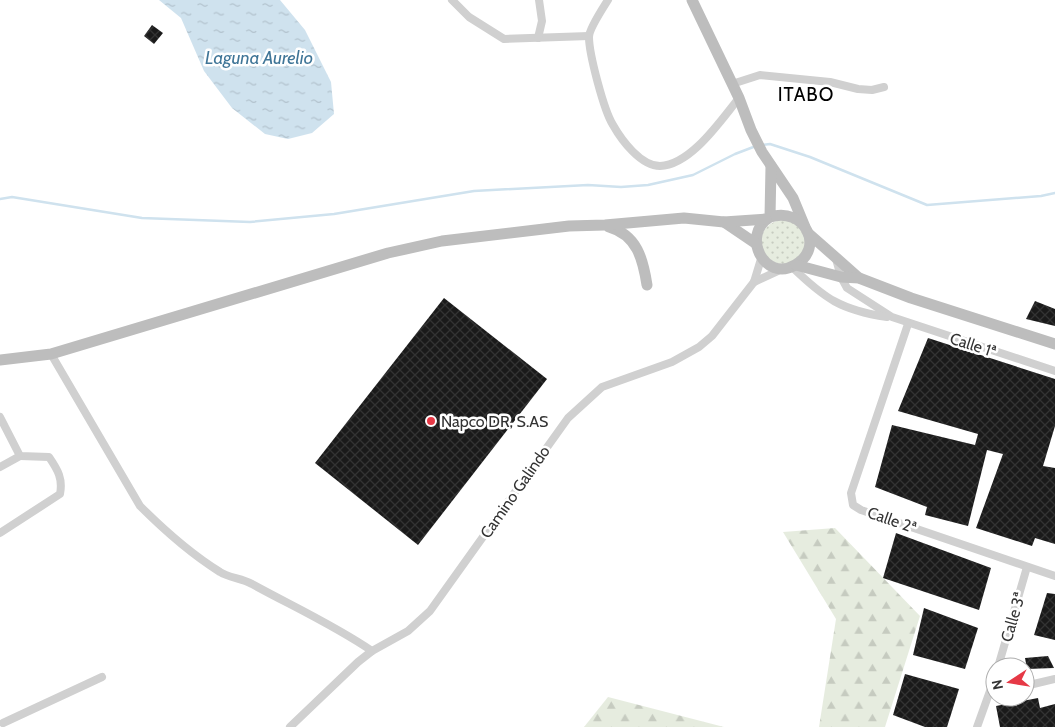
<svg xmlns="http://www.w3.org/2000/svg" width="1055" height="727" font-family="Cabin,sans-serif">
  <defs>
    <pattern id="grass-dots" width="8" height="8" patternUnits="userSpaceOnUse" patternTransform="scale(1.25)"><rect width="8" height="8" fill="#e6ecdf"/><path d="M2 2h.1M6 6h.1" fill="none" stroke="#c6cbc0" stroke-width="1.8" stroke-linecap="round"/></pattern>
    <pattern id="forest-firs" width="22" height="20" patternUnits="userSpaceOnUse" patternTransform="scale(1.25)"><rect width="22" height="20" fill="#e6ecdf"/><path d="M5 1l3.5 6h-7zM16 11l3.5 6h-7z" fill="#c6cbc0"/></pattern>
    <pattern id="water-ripples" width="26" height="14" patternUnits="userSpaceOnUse" patternTransform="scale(1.25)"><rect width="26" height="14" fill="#cfe2ee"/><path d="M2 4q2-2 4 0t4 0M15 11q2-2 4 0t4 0" fill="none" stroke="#b2c2cd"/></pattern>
    <pattern id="building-cross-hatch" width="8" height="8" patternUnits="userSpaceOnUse" patternTransform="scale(1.25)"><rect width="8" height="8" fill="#1a1a1a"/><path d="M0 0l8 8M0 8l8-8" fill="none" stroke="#333"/></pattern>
  </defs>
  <rect width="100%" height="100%" fill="#fff"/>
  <circle fill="url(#grass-dots)" cx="783" cy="242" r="22"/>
  <g fill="url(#forest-firs)">
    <path d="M835,528L920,616L885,727H819L836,619L783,532Z"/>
    <path d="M608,697L724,727H584Z"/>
  </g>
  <path fill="url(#water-ripples)" d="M159,0H280L305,30L331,82L334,114L312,133L288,139L265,134L232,108L204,71L181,18Z"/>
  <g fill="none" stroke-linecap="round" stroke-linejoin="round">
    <g stroke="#cfe2ee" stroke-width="2.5">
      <path d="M762,145L770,144L810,157L927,205L1041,196L1055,193"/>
      <path d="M0,199L12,197L142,218L250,222L334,214L474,191L588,185L621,187L648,185L693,175L735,154L756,146"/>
    </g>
  </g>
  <g fill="url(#building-cross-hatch)">
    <path d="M152,25L163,33L154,44L144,36Z"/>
    <path d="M444,298L547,379L418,545L315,463Z"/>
    <path d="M1035,301L1055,309V326L1026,319Z"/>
    <path d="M928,338L1055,379V426L1043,466L1055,468V544L1035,538L1032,546L976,528L1003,454L987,450L968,526L925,515L927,507L875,487L892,425L975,445L978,434L898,411Z"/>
    <path d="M896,533L991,568L979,610L883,578Z"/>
    <path d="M1047,593L1055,594V640L1034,635Z"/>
    <path d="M924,608L978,628L965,669L913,655Z"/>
    <path d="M1048,656L1054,668L1027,669L1025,658Z"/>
    <path d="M905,674L959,689L947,727H925L893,715Z"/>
    <path d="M1038,698L1040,708L1055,704V727H1000L996,706Z"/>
  </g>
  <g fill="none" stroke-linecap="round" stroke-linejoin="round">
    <g stroke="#d0d0d0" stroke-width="8">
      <path d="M452,0L469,17L504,39L589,36"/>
      <path d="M608,0C603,8 589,29 589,37C589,54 604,111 613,125C622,141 641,166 660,166C691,165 721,120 739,98"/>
      <path d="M538,38L542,21L539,0"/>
      <path d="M732,84L760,75L830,82L858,89L872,90L884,87"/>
      <path d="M836,259L841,277L847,288L892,317L1055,371"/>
      <path d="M792,267C825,299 841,310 887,317"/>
      <path d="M754,282L782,269"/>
      <path d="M908,324L851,493L853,505L861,510L1055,576"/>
      <path d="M51,354L140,506C164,530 191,554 220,572C229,578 242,578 252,584C292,606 334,625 372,651"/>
      <path d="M0,417L20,456L49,457C58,470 63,479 60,494L0,533"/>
      <path d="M0,467L20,456"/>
      <path d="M998,667L1027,567"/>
      <path d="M1025,686L1055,679"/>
      <path d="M3,723L102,677"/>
      <path d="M290,727L358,662L372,651L408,631L430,611L568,418L602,387L672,362L699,347L712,336L754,282L761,259"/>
      <path d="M977,727L995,677"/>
    </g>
    <g stroke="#bdbdbd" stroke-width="11">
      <path d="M692,0L739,98L751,130L762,152L793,198L805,227"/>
      <path d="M770,217C804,206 826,248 795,265C765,283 740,235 770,217L771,166"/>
      <path d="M724,222L755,243"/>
      <path d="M609,227C637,235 643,259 647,285"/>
      <path d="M808,233L859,278"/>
      <path d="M796,265L841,277L859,278L911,298L1055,344"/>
      <path d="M0,360L51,354L388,253L442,241L569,226L605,225L684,218L724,222L766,219"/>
    </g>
  </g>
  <circle fill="#e63946" stroke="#fff" stroke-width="2" cx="431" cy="421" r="5"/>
  <g text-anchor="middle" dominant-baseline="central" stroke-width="5" stroke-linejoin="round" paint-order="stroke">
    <g font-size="16" fill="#333" stroke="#fff">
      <text transform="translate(973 345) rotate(18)">Calle 1ª</text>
      <text transform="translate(515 492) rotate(-55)">Camino Galindo</text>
      <text transform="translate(892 520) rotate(19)">Calle 2ª</text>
      <text transform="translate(1013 617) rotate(-74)">Calle 3ª</text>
    </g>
    <g font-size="16" fill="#333" stroke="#fff" text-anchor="start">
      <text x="441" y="421">Napco DR, S.AS</text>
    </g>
    <g font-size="18" font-style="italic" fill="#3f7597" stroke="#fff">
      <text x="259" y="58">Laguna Aurelio</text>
    </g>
    <g font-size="19" letter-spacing="1" fill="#000" stroke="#fff">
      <text x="806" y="94">ITABO</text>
    </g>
  </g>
  <g transform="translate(1010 682) rotate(258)"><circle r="24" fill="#ffffff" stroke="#adadad"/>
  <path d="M0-4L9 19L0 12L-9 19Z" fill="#e63946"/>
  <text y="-8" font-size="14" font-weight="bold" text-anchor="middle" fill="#333333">N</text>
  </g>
</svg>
